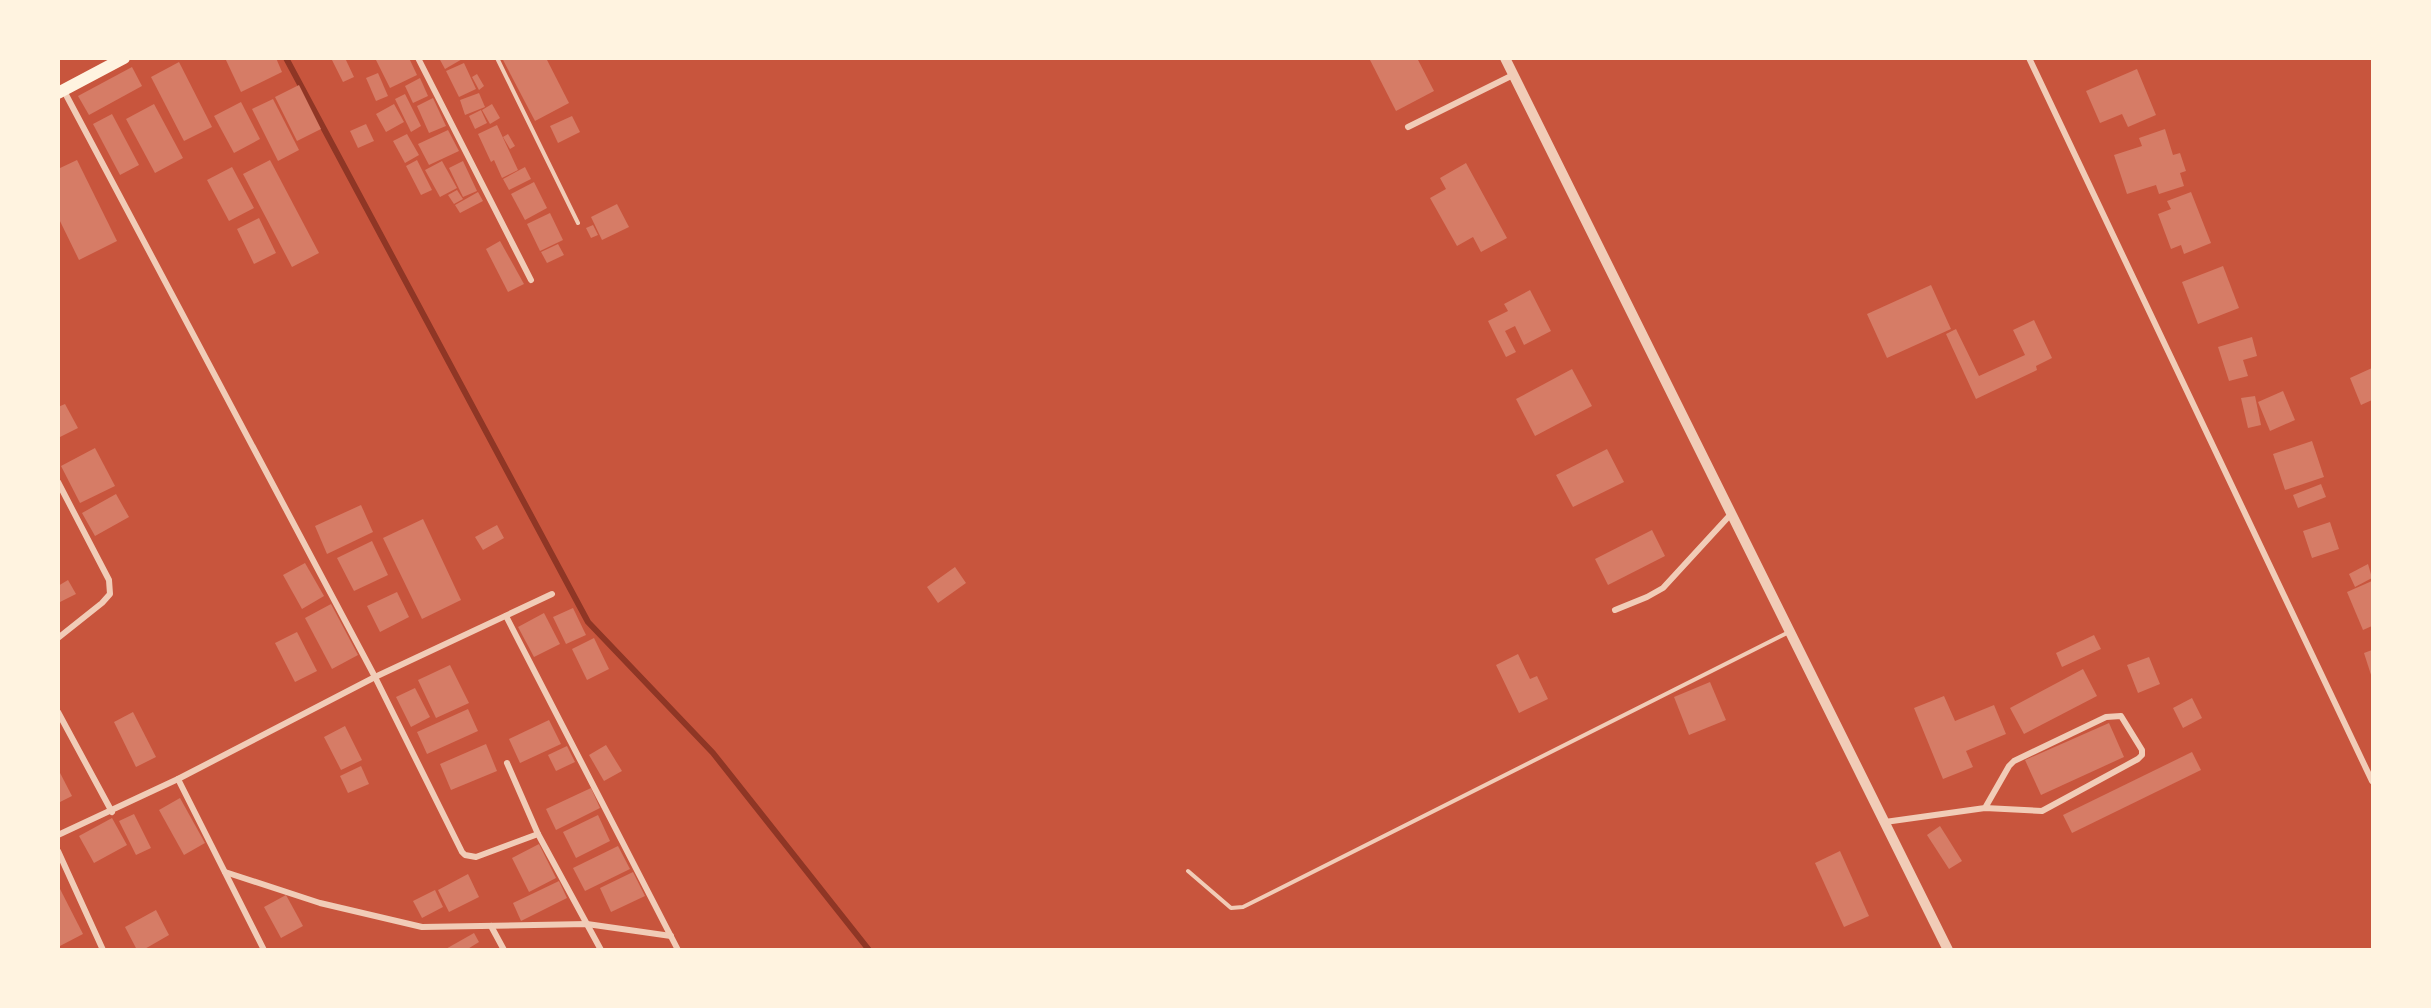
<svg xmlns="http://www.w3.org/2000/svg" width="2431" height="1008" font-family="Manrope,sans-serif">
  <rect width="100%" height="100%" fill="#c8553d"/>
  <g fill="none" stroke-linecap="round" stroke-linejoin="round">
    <path stroke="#8f3625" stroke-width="6" d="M286,58L588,622L713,753L869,950"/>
  </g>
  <g fill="#d67c66">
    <path d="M225,58H276L282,72L241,92Z"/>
    <path d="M331,58H345L354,77L343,82Z"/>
    <path d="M375,58H409L417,75L390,88Z"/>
    <path d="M439,58H464L445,69Z"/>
    <path d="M502,58H546L569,103L535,121Z"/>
    <path d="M1369,58H1417L1434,91L1396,111Z"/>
    <path d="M179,62L212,127L184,141L151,77Z"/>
    <path d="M464,63L476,89L459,97L446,71Z"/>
    <path d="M132,67L142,86L89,115L78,96Z"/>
    <path d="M2137,69L2156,115L2128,127L2122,114L2100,123L2086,91Z"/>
    <path d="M378,73L388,96L376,101L366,78Z"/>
    <path d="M477,74L484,86L479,90L472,77Z"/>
    <path d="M420,78L428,96L413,103L405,86Z"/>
    <path d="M299,85L321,129L297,141L275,97Z"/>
    <path d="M479,93L485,107L465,115L460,100Z"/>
    <path d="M405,94L421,126L411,132L395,99Z"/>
    <path d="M433,98L446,126L429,133L417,106Z"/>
    <path d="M273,99L299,150L278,161L252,109Z"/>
    <path d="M241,102L260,139L234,153L214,116Z"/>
    <path d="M154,104L183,158L155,173L126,119Z"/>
    <path d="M394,104L404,122L386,132L376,114Z"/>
    <path d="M492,104L500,118L490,124L482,110Z"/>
    <path d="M481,110L487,123L475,129L469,116Z"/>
    <path d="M112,114L139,165L120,175L93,124Z"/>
    <path d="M572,116L580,132L558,143L550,126Z"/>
    <path d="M366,124L374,141L358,148L350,131Z"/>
    <path d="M497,125L518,170L502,178L494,160L491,162L478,134Z"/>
    <path d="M2165,129L2173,155L2180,153L2186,171L2180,173L2184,186L2159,194L2156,185L2127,194L2114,155L2142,146L2139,138Z"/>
    <path d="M448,130L459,151L429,165L418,144Z"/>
    <path d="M407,134L419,155L405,163L393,141Z"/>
    <path d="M508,134L515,146L510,149L503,137Z"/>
    <path d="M77,160L117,241L79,260L58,217V169Z"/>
    <path d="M270,160L319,253L292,267L243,174Z"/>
    <path d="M417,160L432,190L421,195L406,166Z"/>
    <path d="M442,161L457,188L440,197L425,170Z"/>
    <path d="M463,161L477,191L463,197L449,168Z"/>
    <path d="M1466,163L1507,238L1481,252L1473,237L1457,246L1430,198L1446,189L1440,178Z"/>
    <path d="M232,167L254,208L229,221L207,180Z"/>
    <path d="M525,167L531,179L509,190L503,179Z"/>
    <path d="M534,182L547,208L525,220L511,194Z"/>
    <path d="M457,190L463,199L454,204L448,195Z"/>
    <path d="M478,192L483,201L460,213L455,205L464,200L465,202L464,200Z"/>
    <path d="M2191,192L2211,243L2184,254L2181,245L2171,249L2158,214L2171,209L2167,201Z"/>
    <path d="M617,204L629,227L602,240L591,217Z"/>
    <path d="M550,213L563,240L540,251L527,224Z"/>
    <path d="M259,218L276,253L254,264L237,229Z"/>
    <path d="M593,225L598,235L591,238L586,228Z"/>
    <path d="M500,241L524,284L508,292L486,249Z"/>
    <path d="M558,244L564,255L547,263L541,252Z"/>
    <path d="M2223,266L2239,308L2198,324L2182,282Z"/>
    <path d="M1931,285L1951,329L1887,358L1867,314Z"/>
    <path d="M1530,290L1551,331L1524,345L1515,326L1505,331L1516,352L1506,357L1488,321L1508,311L1504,304Z"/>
    <path d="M2034,320L2052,358L2036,366L2037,370L1976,399L1946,334L1956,329L1979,376L2025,355L2013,330Z"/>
    <path d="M2252,337L2257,356L2243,360L2248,376L2229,381L2218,347Z"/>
    <path d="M2372,368V400L2361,405L2350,378Z"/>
    <path d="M1572,369L1592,406L1535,436L1516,399Z"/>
    <path d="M2283,391L2295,420L2270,431L2258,402Z"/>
    <path d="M2255,396L2261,425L2248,428L2241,398Z"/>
    <path d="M65,404L78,428L58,438V407Z"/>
    <path d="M2312,441L2324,477L2285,490L2273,454Z"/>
    <path d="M95,448L115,486L80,503L61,466Z"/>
    <path d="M1607,449L1624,482L1573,507L1556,475Z"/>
    <path d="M2321,484L2326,497L2298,508L2293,495Z"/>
    <path d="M116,494L129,517L95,536L82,513Z"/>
    <path d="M361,505L373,532L327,554L315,526Z"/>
    <path d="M423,519L461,600L422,619L383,538Z"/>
    <path d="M2330,522L2339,549L2312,558L2303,531Z"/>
    <path d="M497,525L504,538L483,550L475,537Z"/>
    <path d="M1652,530L1665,556L1608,585L1595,559Z"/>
    <path d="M372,541L388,575L354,591L337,558Z"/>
    <path d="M305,563L324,596L302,609L283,575Z"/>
    <path d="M2368,564L2372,578L2355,587L2349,574Z"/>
    <path d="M955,567L966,583L938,603L927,587Z"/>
    <path d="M68,580L76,594L58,603V586Z"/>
    <path d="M2372,581V626L2363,630L2347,592Z"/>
    <path d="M397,592L409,617L380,632L367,606Z"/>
    <path d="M331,604L358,655L332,669L305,618Z"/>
    <path d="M573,608L586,635L566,644L553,617Z"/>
    <path d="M544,613L560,644L534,657L518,627Z"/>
    <path d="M297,632L317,671L295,682L275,643Z"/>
    <path d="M2094,635L2101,649L2062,667L2056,653Z"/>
    <path d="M594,638L609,669L587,680L572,649Z"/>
    <path d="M2372,650V678L2364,653Z"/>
    <path d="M1518,654L1530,679L1537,676L1548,699L1519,713L1496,665Z"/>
    <path d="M2149,657L2160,684L2138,693L2127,665Z"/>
    <path d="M450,665L469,703L436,718L418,680Z"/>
    <path d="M2083,669L2097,696L2024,734L2010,708Z"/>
    <path d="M1710,682L1726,720L1689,735L1674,697Z"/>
    <path d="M415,688L430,717L411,727L396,697Z"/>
    <path d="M1944,696L1955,721L1994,705L2006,734L1966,751L1973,767L1943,779L1914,708Z"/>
    <path d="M2192,698L2202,718L2183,728L2173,708Z"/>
    <path d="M468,709L478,731L427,754L417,732Z"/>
    <path d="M133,712L156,757L136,767L114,722Z"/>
    <path d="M549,720L561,744L520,763L509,739Z"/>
    <path d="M2109,723L2124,757L2041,795L2025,760Z"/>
    <path d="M345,726L362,760L341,770L324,737Z"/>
    <path d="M486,744L497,771L451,790L440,764Z"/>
    <path d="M606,745L622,771L604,781L589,755Z"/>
    <path d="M567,746L575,762L556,771L548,755Z"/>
    <path d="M2192,752L2201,770L2072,833L2063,815Z"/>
    <path d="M361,766L369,784L348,793L340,776Z"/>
    <path d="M58,769L72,796L58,803Z"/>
    <path d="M591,788L600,808L556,830L546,809Z"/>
    <path d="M180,798L205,843L184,855L159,810Z"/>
    <path d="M134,814L151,848L136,855L119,821Z"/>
    <path d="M598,815L610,841L576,858L563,832Z"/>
    <path d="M112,818L127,845L94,863L79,836Z"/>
    <path d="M1940,826L1962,861L1949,869L1927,835Z"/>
    <path d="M539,844L556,878L529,892L512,858Z"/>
    <path d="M618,846L630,869L585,891L573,868Z"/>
    <path d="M1840,851L1869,916L1844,927L1815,863Z"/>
    <path d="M633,872L645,896L611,912L600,888Z"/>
    <path d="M468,874L479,897L449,912L438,890Z"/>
    <path d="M559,881L567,898L521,921L513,903Z"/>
    <path d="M58,885L83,934L58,947Z"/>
    <path d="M435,890L443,907L422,918L413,901Z"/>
    <path d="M286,895L303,926L281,938L264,907Z"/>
    <path d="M156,910L169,935L143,950H137L125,927Z"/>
    <path d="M474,933L479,942L466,950H444Z"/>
  </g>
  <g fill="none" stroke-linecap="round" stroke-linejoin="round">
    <g stroke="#f1ccb7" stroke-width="4">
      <path d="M497,58L578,223"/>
      <path d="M1188,871L1231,908L1243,907L1789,632"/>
    </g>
    <g stroke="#f1ccb7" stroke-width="6">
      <path d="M418,58L531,280"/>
      <path d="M2029,58L2372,781"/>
      <path d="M64,91L375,677L462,852L465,855L476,857L538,834L601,950"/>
      <path d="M1408,127L1513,75"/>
      <path d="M58,482L109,580L110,594L102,603L58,638"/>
      <path d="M1615,610L1647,597L1663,588L1731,514"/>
      <path d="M506,616L678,950"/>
      <path d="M58,712L112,812"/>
      <path d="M507,763L538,834"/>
      <path d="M178,779L264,950"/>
      <path d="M1885,822L1985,808L2042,811L2138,759L2142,755V750L2121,716L2106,717L2014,761L2009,766L1985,808"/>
      <path d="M58,835L178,779L375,677L552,594"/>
      <path d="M58,851L103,950"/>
      <path d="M225,872L320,903L422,927L587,924L671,936"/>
      <path d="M491,926L504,950"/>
    </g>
    <path stroke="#f1ccb7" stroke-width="10" d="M1505,58L1948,950"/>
    <path stroke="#fff3e0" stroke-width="12" d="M58,93L124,58"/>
  </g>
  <rect width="2431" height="1008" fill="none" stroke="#fff3e0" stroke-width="120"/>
</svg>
